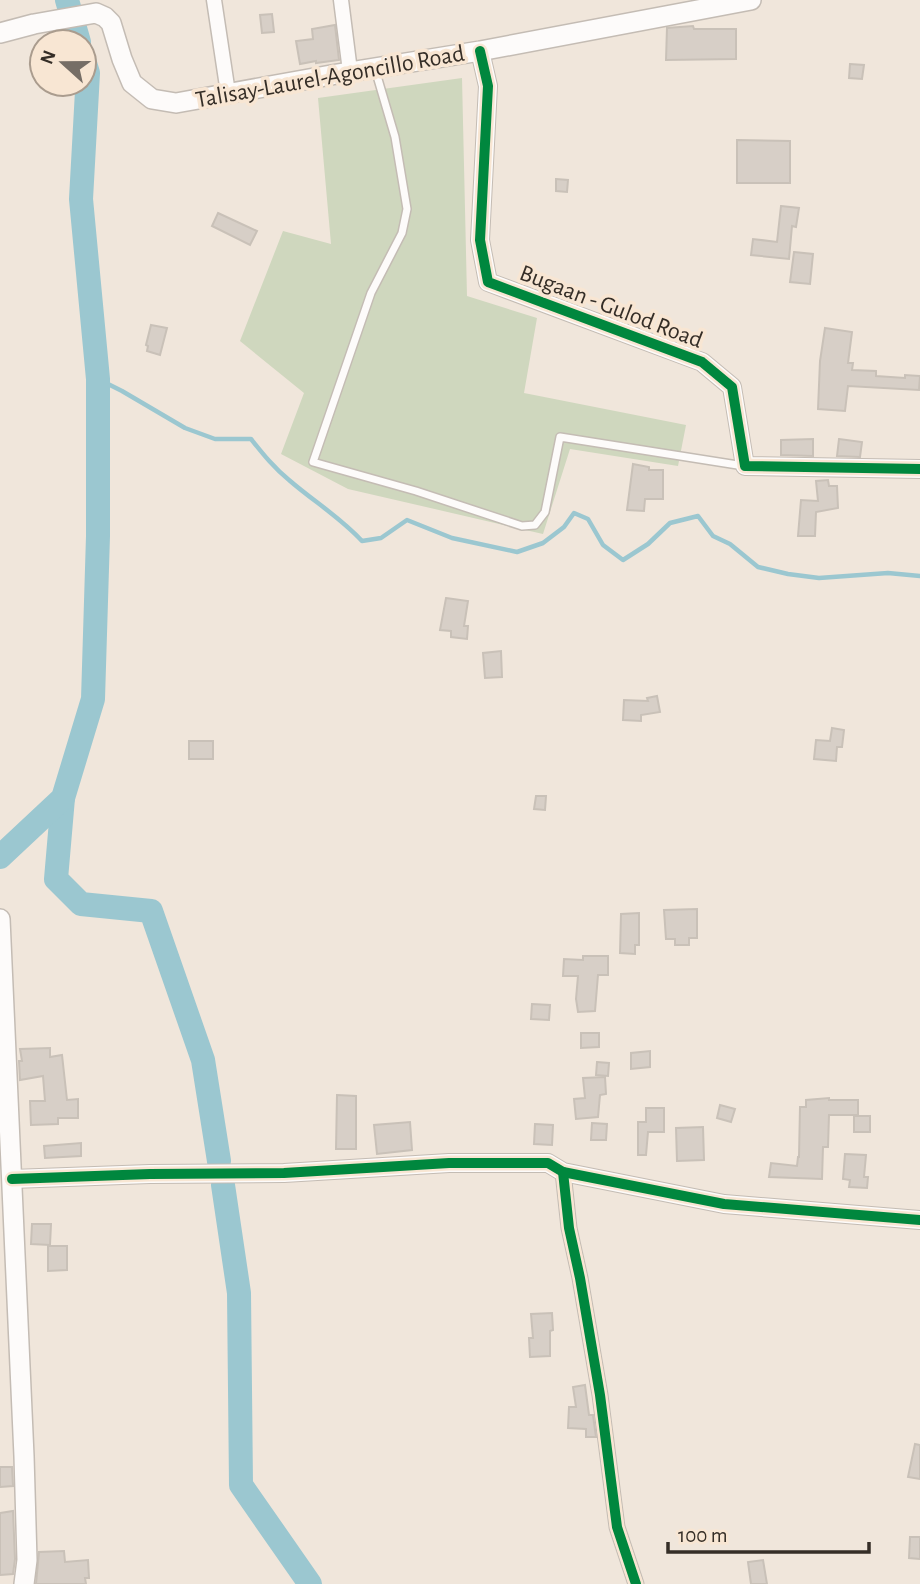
<svg xmlns="http://www.w3.org/2000/svg" width="920" height="1584" font-family="'Alegreya Sans',sans-serif">
  <rect width="100%" height="100%" fill="#f0e6db"/>
  <path fill="#cfd7be" d="M462,78L467,296L537,318L524,393L686,425L678,466L570,449L543,534L348,489L281,454L304,393L240,341L283,231L331,244L318,98Z"/>
  <g fill="none" stroke-linecap="round" stroke-linejoin="round">
    <path stroke="#9bc7d0" stroke-width="4.5" d="M98,379L122,391L185,428L215,439H251C263,454 274,468 289,480C313,501 340,517 362,541L381,538L407,520L452,538L517,552L543,543L564,527L574,513L588,519L603,545L623,560L648,544L670,523L698,516L713,536L730,544L758,567L788,574L819,578L888,573L920,576"/>
    <g stroke="#9bc7d0" stroke-width="24">
      <path d="M67,0L79,42"/>
      <path d="M63,798L56,879L81,904L151,911L203,1060L219,1161"/>
      <path d="M0,857L63,798L93,699L98,536V379L81,199L88,73L84,60"/>
      <path d="M223,1185L239,1293L241,1485L310,1584"/>
    </g>
  </g>
  <g fill="#d7cfc7" stroke="#c9c1b8" stroke-width="2">
    <path d="M272,14L274,32L262,33L260,15Z"/>
    <path d="M335,25L339,60L316,63V61L300,64L296,41L313,39L312,29Z"/>
    <path d="M693,26L694,29H736V59L666,60L667,28Z"/>
    <path d="M850,64L864,65L862,79L849,78Z"/>
    <path d="M737,140L790,141V183H737Z"/>
    <path d="M556,179L568,180L567,192L556,191Z"/>
    <path d="M781,206L799,208L796,227L792,226L789,259L751,255L753,239L777,242Z"/>
    <path d="M218,213L257,231L250,245L212,226Z"/>
    <path d="M794,252L813,254L810,284L790,282Z"/>
    <path d="M151,325L167,328L160,355L147,351L148,346L146,345Z"/>
    <path d="M825,328L852,332L848,363H853L852,370L876,371V376L905,378V375L920,376L919,390L848,386L845,411L818,409L820,361Z"/>
    <path d="M813,439V456L781,455V440Z"/>
    <path d="M839,439L862,442L860,457L837,456Z"/>
    <path d="M633,464L649,467V470H663V499H645L644,511L627,510Z"/>
    <path d="M828,480L829,486H837L838,508L816,512L815,536H798L801,500L818,501L816,481Z"/>
    <path d="M446,598L468,601L464,626H468L467,639L451,637V631L440,630Z"/>
    <path d="M501,651L502,677L485,678L483,653Z"/>
    <path d="M657,696L660,712L641,715V721L623,720L624,700L648,701L647,698Z"/>
    <path d="M832,728L844,730L842,747H837L836,761L814,759L816,740L830,741Z"/>
    <rect x="189" y="741" width="24" height="18"/>
    <path d="M536,796H546L545,810L534,809Z"/>
    <path d="M697,909V938H689V945H675V939H666L664,910Z"/>
    <path d="M639,913V945H635V954L620,953L621,914Z"/>
    <path d="M583,956H608V975H598L595,1011L578,1012L576,999L578,976H563L564,959L583,960Z"/>
    <path d="M532,1004L550,1005L549,1020L531,1019Z"/>
    <path d="M581,1033H599V1047L581,1048Z"/>
    <path d="M50,1048V1057L62,1055L67,1100L78,1099V1118H58V1124L31,1125L30,1101H45L43,1076L20,1080L19,1061H22L20,1049Z"/>
    <path d="M650,1051V1067L631,1069V1053Z"/>
    <path d="M597,1062L609,1063L608,1076L596,1075Z"/>
    <path d="M605,1077L606,1094L600,1095L598,1117L576,1119L574,1099L585,1098L583,1078Z"/>
    <path d="M337,1095L356,1096V1149H336Z"/>
    <path d="M829,1098V1100H858V1115H829L828,1147H823L822,1179L769,1177L771,1163L797,1166L798,1157H799L800,1107H806V1100Z"/>
    <path d="M720,1105L735,1109L731,1122L717,1118Z"/>
    <path d="M646,1108H664V1132H648L646,1155H638V1122H646Z"/>
    <rect x="854" y="1116" width="16" height="16"/>
    <path d="M410,1122L412,1150L377,1154L374,1125Z"/>
    <path d="M592,1123L607,1124L606,1140H591Z"/>
    <path d="M535,1124L553,1125L552,1145L534,1144Z"/>
    <path d="M703,1127L704,1160L677,1161L676,1128Z"/>
    <path d="M81,1143V1156L45,1158L44,1146Z"/>
    <path d="M845,1154L866,1155L864,1177H868L867,1188L849,1187L850,1180L843,1179Z"/>
    <path d="M32,1224H51L50,1245L31,1244Z"/>
    <path d="M48,1246H67V1270L48,1271Z"/>
    <path d="M552,1313L553,1330L550,1331V1356L530,1357L529,1338H533L531,1314Z"/>
    <path d="M585,1385L589,1415H593L596,1437H586V1429L568,1428L569,1407H576L573,1387Z"/>
    <path d="M915,1444L920,1445V1479L908,1477Z"/>
    <path d="M0,1467H12L13,1486L0,1487Z"/>
    <path d="M13,1511L15,1559L13,1574L0,1575V1513Z"/>
    <path d="M910,1537H920V1559L909,1558Z"/>
    <path d="M64,1551L65,1562L88,1560L89,1578H85L86,1584H36L39,1552Z"/>
    <path d="M763,1560L767,1584H751L748,1562Z"/>
  </g>
  <g fill="none" stroke-linecap="round" stroke-linejoin="round">
    <g stroke="#c4bcb4" stroke-width="10">
      <path id="service" d="M375,69L395,137L407,209L402,233L371,293L313,462L416,491L522,526L535,525L545,512L560,437L744,466"/>
    </g>
    <g stroke="#c4bcb4" stroke-width="17">
      <g id="minor">
        <path d="M214,0L228,93"/>
        <path d="M341,0L350,71"/>
        <path d="M563,1172L569,1228L580,1278L600,1395L617,1527L636,1584"/>
      </g>
    </g>
    <g stroke="#c4bcb4" stroke-width="20">
      <g id="tertiary">
        <path d="M480,51L488,86L480,240L488,282L702,362L732,387L745,466L920,469"/>
        <path d="M12,1179L150,1174L284,1173L449,1163H548L563,1172L724,1204L920,1220"/>
      </g>
    </g>
    <g stroke="#c4bcb4" stroke-width="22">
      <g id="secondary">
        <path d="M0,33L34,24L96,13L105,17L111,23L122,59L132,83L152,99L176,103L331,75L480,51L751,0"/>
        <path d="M0,919L24,1456L27,1560L24,1584"/>
      </g>
    </g>
    <use href="#service" stroke="#fdfbfa" stroke-width="7"/>
    <use href="#minor" stroke="#fdfbfa" stroke-width="14"/>
    <use href="#tertiary" stroke="#fdfbfa" stroke-width="18"/>
    <use href="#secondary" stroke="#fdfbfa" stroke-width="19"/>
    <g stroke="#f8e6d3" stroke-width="15">
      <g id="cycleway">
        <path d="M480,51L488,86L480,240L488,282L702,362L732,387L745,466L920,469"/>
        <path d="M563,1172L569,1228L580,1278L600,1395L617,1527L636,1584"/>
        <path d="M12,1179L150,1174L284,1173L449,1163H548L563,1172L724,1204L920,1220"/>
      </g>
    </g>
    <use href="#cycleway" stroke="#00873e" stroke-width="10"/>
  </g>
  <g text-anchor="middle" dominant-baseline="central" stroke-width="7" stroke-linejoin="round" paint-order="stroke">
    <g font-size="24" fill="#352e27" stroke="#f8e6d3">
      <text transform="translate(330 77) rotate(-10)">Talisay-Laurel-Agoncillo Road</text>
      <text transform="translate(611 307) rotate(21)">Bugaan - Gulod Road</text>
    </g>
  </g>
  <g transform="translate(63 63) rotate(291)"><circle r="33" fill="#f8e6d3" stroke="#aa9c8e" stroke-width="2"/>
  <path d="M0-5L12 26L0 18L-12 26Z" fill="#766e66"/>
  <text y="-10" font-size="19" font-weight="bold" text-anchor="middle" fill="#352e27">N</text>
  </g>
  <path d="M668 1542v10h201v-10" fill="none" stroke="#352e27" stroke-width="3.5"/>
  <text x="678" y="1542" font-size="21" fill="#352e27" stroke="#f8e6d3" stroke-width="5" paint-order="stroke">100 m</text>
</svg>
